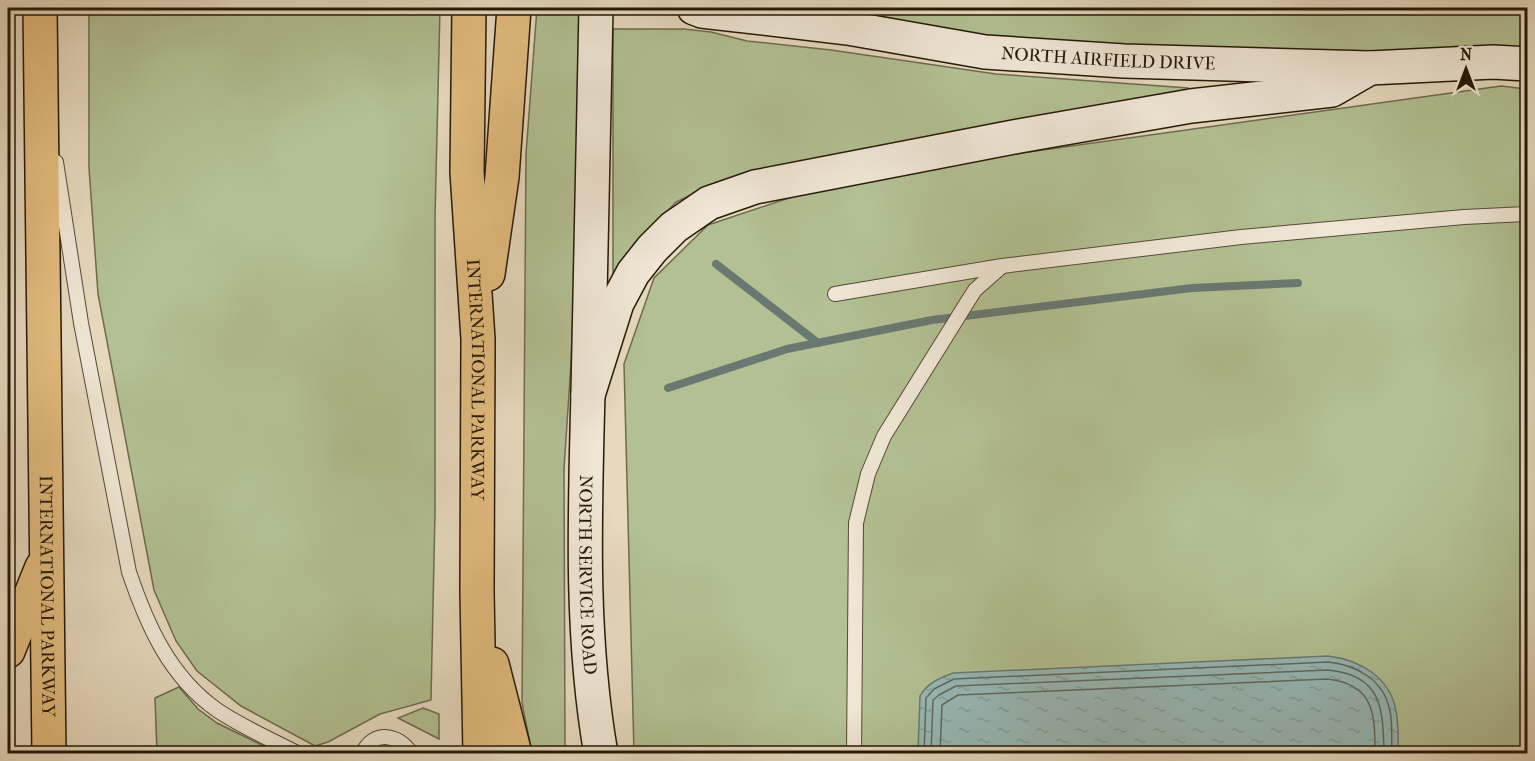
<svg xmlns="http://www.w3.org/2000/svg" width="1535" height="761" font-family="'IM FELL French Canon',serif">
  <defs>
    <pattern id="water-ripples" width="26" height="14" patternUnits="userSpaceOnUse" patternTransform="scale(1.5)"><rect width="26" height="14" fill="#97b9b7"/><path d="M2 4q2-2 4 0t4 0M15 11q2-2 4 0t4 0" fill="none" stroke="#829e9c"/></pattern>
  </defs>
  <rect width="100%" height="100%" fill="#e6d9be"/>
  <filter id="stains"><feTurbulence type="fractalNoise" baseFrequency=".00333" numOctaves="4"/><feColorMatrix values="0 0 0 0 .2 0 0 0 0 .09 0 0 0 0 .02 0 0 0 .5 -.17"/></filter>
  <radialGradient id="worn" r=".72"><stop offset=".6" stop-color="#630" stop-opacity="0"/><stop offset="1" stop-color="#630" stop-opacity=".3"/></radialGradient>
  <g fill="#b2c093" stroke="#6c6c4d" stroke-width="1.5">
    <path d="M89,8H440L435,218V512L431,700L380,714L328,742L315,746L241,706L197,671L176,641L154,590L98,294L89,168Z"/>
    <path d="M537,8H585L571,363L564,469L565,746L573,747L574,753H532L522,703L526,154Z"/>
    <path d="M885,8L1527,13V53L1388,52L1044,43L956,32L883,19Z"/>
    <path d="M613,29H684L711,32L747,41L831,50L996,74L1188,88L1190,99L709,186L676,202L641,239L613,278Z"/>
    <path d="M1501,86L1527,89V753H634L624,364L654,278L708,225L804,193L1007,155Z"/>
    <path d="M179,687L198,709L217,723L278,753H157L155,698Z"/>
    <path d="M423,708L439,714V739L398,718Z"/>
  </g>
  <path fill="url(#water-ripples)" stroke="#697971" stroke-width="1.5" d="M1328,656C1360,660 1390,677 1396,711C1399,725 1398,740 1398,753H918L920,696C927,683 940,678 953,673Z"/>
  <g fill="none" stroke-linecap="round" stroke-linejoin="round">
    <g stroke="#5e695f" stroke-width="1.5">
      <path d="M924,754L926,698L934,689L954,679L1328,662C1357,665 1384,680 1390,711C1393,725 1391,739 1392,754"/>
      <path d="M931,754L933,700L939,695L956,686L1328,670C1382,675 1383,708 1384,754"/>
      <path d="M940,754L942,705L958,695L1327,679C1375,684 1375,715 1375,754"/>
    </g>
    <g stroke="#697971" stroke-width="8">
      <path d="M716,264L818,343"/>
      <path d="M668,388L787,349L932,320L1192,288L1298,283"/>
    </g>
    <g stroke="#554935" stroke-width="16">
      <g id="lane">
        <path d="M56,162L81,323L129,572C147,625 169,676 217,710C242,727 272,740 299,754"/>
        <path d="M835,294L1002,266L1241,237L1464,217L1528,214"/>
        <path d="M362,754C374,729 398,734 412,754"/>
        <path d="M854,754L856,523L868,474L884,436L968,301L975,290L1001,267"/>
      </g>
    </g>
    <g stroke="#251907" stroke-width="36">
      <g id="secondary">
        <path id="s1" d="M596,8C593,136 590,264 588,392C585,513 580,634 601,754"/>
        <path id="s2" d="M694,8L702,11L848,28L985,52L1124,61L1370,68L1493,62L1528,64"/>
        <path d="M588,395L617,303L633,273L652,249L674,227L709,203L755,187L1019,136L1191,106L1332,90L1370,68"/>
      </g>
    </g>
    <g stroke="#251907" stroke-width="36">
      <g id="highway">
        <path id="s3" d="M40,8L49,754"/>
        <path id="s4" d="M469,8L467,172L478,339L477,591L480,754"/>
        <path d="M488,274L502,177L514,8"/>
        <path d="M8,651L42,567"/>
        <path d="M492,664L515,754"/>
      </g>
    </g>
    <use href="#lane" stroke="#efe6d5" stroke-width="14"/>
    <use href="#secondary" stroke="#efe6d5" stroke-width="33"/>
    <use href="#highway" stroke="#e3bc7f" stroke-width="33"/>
  </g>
  <g text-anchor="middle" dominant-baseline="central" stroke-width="5" stroke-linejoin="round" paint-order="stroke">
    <g font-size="18" fill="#251907" stroke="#efe6d5">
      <text stroke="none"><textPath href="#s2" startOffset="418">NORTH AIRFIELD DRIVE</textPath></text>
      <text stroke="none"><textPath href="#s4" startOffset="372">INTERNATIONAL PARKWAY</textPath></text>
      <text stroke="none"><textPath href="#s1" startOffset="567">NORTH SERVICE ROAD</textPath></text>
      <text stroke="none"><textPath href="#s3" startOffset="588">INTERNATIONAL PARKWAY</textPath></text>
    </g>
  </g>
  <rect width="1535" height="761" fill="none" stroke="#e6d9be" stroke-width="30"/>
  <rect x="9" y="9" width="1517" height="743" fill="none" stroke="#251907" stroke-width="3"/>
  <rect x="15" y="15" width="1505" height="731" fill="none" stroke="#251907" stroke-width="1.5"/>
  <g transform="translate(1466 69)" stroke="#efe6d5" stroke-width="4.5" paint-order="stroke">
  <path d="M0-4.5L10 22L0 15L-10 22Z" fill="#251907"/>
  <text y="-9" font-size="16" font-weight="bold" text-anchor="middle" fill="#251907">N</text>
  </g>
  <rect width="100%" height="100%" filter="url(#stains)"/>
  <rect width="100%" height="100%" fill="url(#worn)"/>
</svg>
